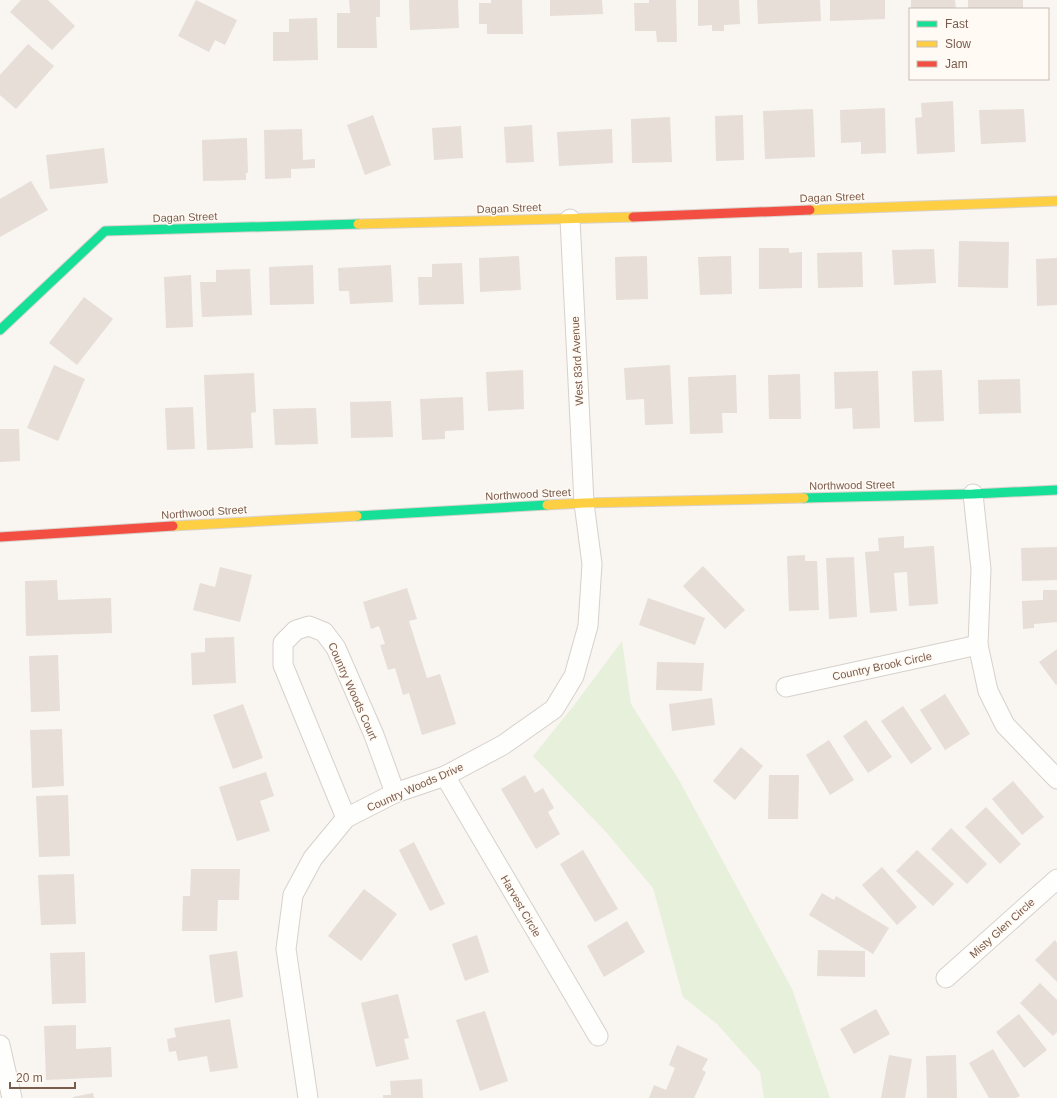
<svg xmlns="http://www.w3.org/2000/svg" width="1057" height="1098" font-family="Helvetica,sans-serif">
  <rect width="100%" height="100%" fill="#f9f5f0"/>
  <path fill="#e7f0db" d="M622,641L631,704L679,780L792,989L830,1098H764L760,1072L717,1024L683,997L653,888L606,832L533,756L572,708Z"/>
  <g fill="#e6ded7">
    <path d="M21,0H48L75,26L52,50L10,12Z"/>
    <path d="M196,0L237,20L225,45L215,40L209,52L178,36Z"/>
    <path d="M349,0H380V17H376L377,48H337V13H350Z"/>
    <path d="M409,0H458L459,28L410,30Z"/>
    <path d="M491,0H522L523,34H487V24H479V3H491Z"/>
    <path d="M550,0H602L603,14L550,16Z"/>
    <path d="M649,0H676L677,42H657L656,31H635L634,3H649Z"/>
    <path d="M698,0H739L740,24L724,25V31H712V25L698,26Z"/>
    <path d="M757,0H820L821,21L758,24Z"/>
    <path d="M830,0H885V19L830,21Z"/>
    <path d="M911,0H955L956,9H911Z"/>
    <rect x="968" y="0" width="55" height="9"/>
    <path d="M317,18L318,60L273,61V32H289V19Z"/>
    <path d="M28,44L54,66L16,109L0,95V75Z"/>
    <path d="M953,101L955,152L917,154L915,118L922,117L921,103Z"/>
    <path d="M885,108L886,153L861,154V142L841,143L840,110Z"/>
    <path d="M813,109L815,157L765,159L763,111Z"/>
    <path d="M1024,109L1026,142L981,144L979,110Z"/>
    <path d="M373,115L391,165L365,175L347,125Z"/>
    <path d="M743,115L744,160L716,161L715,116Z"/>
    <path d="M670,117L672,162L632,163L631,119Z"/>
    <path d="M532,125L534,162L506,163L504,127Z"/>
    <path d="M461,126L463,158L434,160L432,128Z"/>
    <path d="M302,129L303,160L315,159V168L291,169V178L265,179L264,130Z"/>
    <path d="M612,129L613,163L559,166L557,132Z"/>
    <path d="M247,138L248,173H246V180L203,181L202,140Z"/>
    <path d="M104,148L108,183L50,189L46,155Z"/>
    <path d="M31,181L48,210L0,237V199Z"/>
    <path d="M959,241L1009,242L1008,288L958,287Z"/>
    <path d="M759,248H789V253L802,252V288L759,289Z"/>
    <path d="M934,249L936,283L894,285L892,250Z"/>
    <path d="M862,252L863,287L818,288L817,253Z"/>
    <path d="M519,256L521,290L480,292L479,258Z"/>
    <path d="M647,256L648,299L616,300L615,257Z"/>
    <path d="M731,256L732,294L700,295L698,257Z"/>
    <path d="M1057,258V305L1037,306L1036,259Z"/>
    <path d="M462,263L464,304L419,305L418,277H432V264Z"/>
    <path d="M313,265L314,304L270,305L269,267Z"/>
    <path d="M391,265L393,302L350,304L349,291H339L338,268Z"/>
    <path d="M250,269L252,315L202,317L200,282H216V270Z"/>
    <path d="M191,275L193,327L166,328L164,277Z"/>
    <path d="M84,297L113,319L77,365L49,343Z"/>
    <path d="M54,365L85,379L58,441L27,428Z"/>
    <path d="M670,365L673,424L645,425L644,399L626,400L624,368Z"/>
    <path d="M523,370L524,409L488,411L486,372Z"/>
    <path d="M942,370L944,421L914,422L912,371Z"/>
    <path d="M878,371L880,428L853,429L852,408L835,409L834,372Z"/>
    <path d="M254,373L256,412L251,413L253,448L207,450L204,375Z"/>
    <path d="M800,374L801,419H769L768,375Z"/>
    <path d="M736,375L737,413H722L723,433L690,434L688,377Z"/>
    <path d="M1020,379L1021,413L979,414L978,380Z"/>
    <path d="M463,397L464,430L445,431V439L422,440L420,399Z"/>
    <path d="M391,401L393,437L351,438L350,402Z"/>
    <path d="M193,407L195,449L167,450L165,408Z"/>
    <path d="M316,408L318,444L275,445L273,409Z"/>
    <path d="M0,429H19L20,461L0,462Z"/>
    <path d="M904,536V548L934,546L938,604L909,606L907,572L894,573L897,611L870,613L865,552L879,551L878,538Z"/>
    <path d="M1057,547V580L1022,581L1021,548Z"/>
    <path d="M805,555V561H817L819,610L789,611L787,556Z"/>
    <path d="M854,557L857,617L829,619L826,558Z"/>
    <path d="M703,566L745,610L725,629L683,586Z"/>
    <path d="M220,567L252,575L240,622L193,610L200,583L215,587Z"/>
    <path d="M57,580L58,600L111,598L112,633L26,636L25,581Z"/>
    <path d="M407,588L417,619L409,621L427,678L440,674L456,724L422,735L409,693L403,695L395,668L388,670L380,645L385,644L379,626L371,629L363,602Z"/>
    <path d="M1043,590H1057V622L1034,624V628L1023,629L1022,601L1043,600Z"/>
    <path d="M648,598L705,618L695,645L639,625Z"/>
    <path d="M234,637L236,683L192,685L191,653L205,652V638Z"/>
    <path d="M1057,649V684L1056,685L1039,662Z"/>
    <path d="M58,655L60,711L31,712L29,656Z"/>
    <path d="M657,662L704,663L702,691L656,690Z"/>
    <path d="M945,694L970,734L945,750L920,710Z"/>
    <path d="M712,698L715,725L672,731L669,704Z"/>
    <path d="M243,704L263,758L233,769L213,715Z"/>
    <path d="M903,706L932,749L911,764L881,721Z"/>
    <path d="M866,720L892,757L868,773L843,736Z"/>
    <path d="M62,729L64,786L32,788L30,730Z"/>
    <path d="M829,740L854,780L830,795L806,755Z"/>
    <path d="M741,747L763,766L735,800L713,781Z"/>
    <path d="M266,772L274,796L260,801L270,831L237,841L219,787Z"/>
    <path d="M525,775L535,793L543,788L554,808L548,812L560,834L536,849L501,789Z"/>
    <path d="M769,775H799L798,819H768Z"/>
    <path d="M1013,781L1044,817L1022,835L992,799Z"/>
    <path d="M68,795L70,856L39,857L36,796Z"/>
    <path d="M986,807L1021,844L1000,864L965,827Z"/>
    <path d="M951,828L987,864L967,884L931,849Z"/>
    <path d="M414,842L445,904L430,911L399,850Z"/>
    <path d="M583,850L618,909L595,922L560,864Z"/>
    <path d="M917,850L954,884L933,906L896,871Z"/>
    <path d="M882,867L917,907L897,925L862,885Z"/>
    <path d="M191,869H240L239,900H218L217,931H182L183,896H190Z"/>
    <path d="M74,874L76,924L41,925L38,875Z"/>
    <path d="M364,889L397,914L361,961L328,936Z"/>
    <path d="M822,893L834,900L836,896L889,928L873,954L809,915Z"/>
    <path d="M627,921L645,952L604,977L587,946Z"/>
    <path d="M477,935L489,972L465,981L452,944Z"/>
    <path d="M1055,940L1057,943V982L1035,960Z"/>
    <path d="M818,950L865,951V977L817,976Z"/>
    <path d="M237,951L243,997L215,1003L209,955Z"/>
    <path d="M85,952L86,1003L52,1004L50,953Z"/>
    <path d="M1040,983L1057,1000V1032L1053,1036L1020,1003Z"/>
    <path d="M398,994L409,1038L404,1039L409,1059L376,1067L361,1003Z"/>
    <path d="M876,1009L890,1034L854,1054L840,1029Z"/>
    <path d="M485,1011L508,1081L480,1091L456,1020Z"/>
    <path d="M1019,1014L1047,1050L1024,1068L996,1032Z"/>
    <path d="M230,1019L238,1068L210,1072L207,1056L178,1061L176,1051L169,1052L167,1039L176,1037L174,1028Z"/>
    <path d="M76,1025V1049L111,1047L112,1077L46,1080L44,1026Z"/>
    <path d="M677,1045L708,1059L702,1070L706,1072L694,1098H649L654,1085L666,1090L675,1068L669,1065Z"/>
    <path d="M993,1049L1020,1096L1016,1098H989L969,1063Z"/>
    <path d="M889,1055L912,1059L905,1098H881Z"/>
    <path d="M956,1055L957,1098H927L926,1056Z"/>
    <path d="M422,1079L423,1098H383V1095H391L390,1081Z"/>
    <path d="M93,1093L94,1098H73V1097Z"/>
  </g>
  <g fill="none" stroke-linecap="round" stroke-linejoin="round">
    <g stroke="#d7d1cb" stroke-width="21">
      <g id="street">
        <path d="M973,494L981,569L978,645L988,691L1005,725L1057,779"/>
        <path d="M786,687L978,645"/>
        <path d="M445,776L598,1036"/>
        <path d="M346,818L283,665V643L296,630L309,626L324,632L336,648L374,735L395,793"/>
        <path d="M946,978L1057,879"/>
        <path d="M0,1045L12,1098"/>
        <path d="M308,1098L286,949L293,895L313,858L346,818L395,793L445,776L503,745L554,709L574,676L588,626L592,564L584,503L570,219"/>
      </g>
    </g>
    <g stroke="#d9d2cb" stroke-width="11">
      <g id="fast">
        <path d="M0,330L105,231L358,224"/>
        <path d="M804,498L973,494L1057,490"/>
        <path d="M357,516L547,505"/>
      </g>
    </g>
    <g stroke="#d9d2cb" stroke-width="11">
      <g id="slow">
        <path d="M810,210L1057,201"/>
        <path d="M358,224L633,217"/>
        <path d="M547,505L584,503L804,498"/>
        <path d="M173,526L357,516"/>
      </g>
    </g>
    <g stroke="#d9d2cb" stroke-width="11">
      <g id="jam">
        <path d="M633,217L810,210"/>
        <path d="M0,537L173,526"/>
      </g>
    </g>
    <use href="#street" stroke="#fefefd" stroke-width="19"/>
    <use href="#fast" stroke="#16e098" stroke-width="9"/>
    <use href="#slow" stroke="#ffcf43" stroke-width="9"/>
    <use href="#jam" stroke="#f24e42" stroke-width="9"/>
  </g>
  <g text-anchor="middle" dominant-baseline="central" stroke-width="3" stroke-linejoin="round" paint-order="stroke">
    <g font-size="11" fill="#7a5c4d" stroke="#fffaf3">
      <text transform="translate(832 197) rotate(-2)">Dagan Street</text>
      <text transform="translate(509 208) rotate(-2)">Dagan Street</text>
      <text transform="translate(185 217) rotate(-2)">Dagan Street</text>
      <text transform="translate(577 361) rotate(-93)">West 83rd Avenue</text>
      <text transform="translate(852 485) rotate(-1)">Northwood Street</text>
      <text transform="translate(528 494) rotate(-3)">Northwood Street</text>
      <text transform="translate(204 512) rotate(-4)">Northwood Street</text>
      <text transform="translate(882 666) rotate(-12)">Country Brook Circle</text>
      <text transform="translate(353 691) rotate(66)">Country Woods Court</text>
      <text transform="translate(415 787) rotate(-24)">Country Woods Drive</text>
      <text transform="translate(521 906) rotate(60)">Harvest Circle</text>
      <text transform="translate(1002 928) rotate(-42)">Misty Glen Circle</text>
    </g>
  </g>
  <rect x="909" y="8" width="140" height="72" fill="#fffaf3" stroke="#cabbb1"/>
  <rect x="917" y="21" width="20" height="6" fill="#16e098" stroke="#cabbb1"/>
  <text x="945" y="28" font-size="12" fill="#7a5c4d">Fast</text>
  <rect x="917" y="41" width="20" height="6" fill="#ffcf43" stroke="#cabbb1"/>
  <text x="945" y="48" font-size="12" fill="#7a5c4d">Slow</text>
  <rect x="917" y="61" width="20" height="6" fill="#f24e42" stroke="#cabbb1"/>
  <text x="945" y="68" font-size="12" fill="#7a5c4d">Jam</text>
  <path d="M10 1082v6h65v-6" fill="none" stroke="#7a5c4d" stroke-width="2"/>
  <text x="16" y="1082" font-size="12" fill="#7a5c4d" stroke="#fffaf3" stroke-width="3" paint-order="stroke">20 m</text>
</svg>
